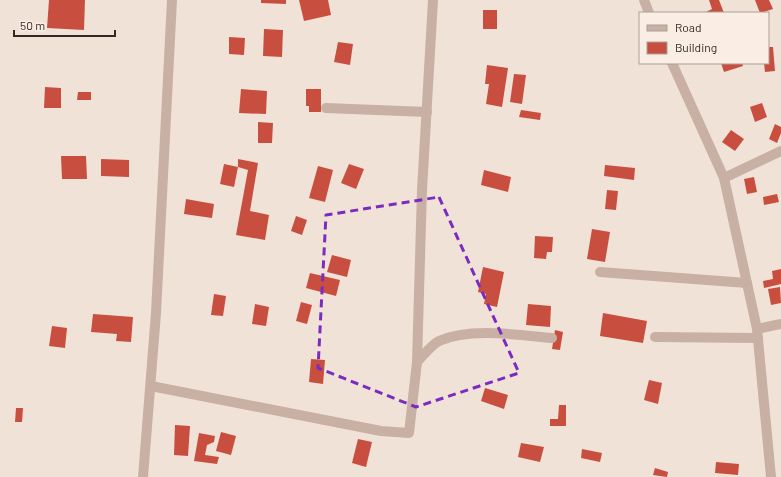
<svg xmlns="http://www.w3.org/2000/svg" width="781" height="477" font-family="Barlow,sans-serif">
  <rect width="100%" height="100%" fill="#f1e2d8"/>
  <g fill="#c84f40">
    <path d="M49,0H85L84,30L47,28Z"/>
    <path d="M261,0H286V4L261,3Z"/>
    <path d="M299,0H328L331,15L304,21Z"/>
    <path d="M709,0H719L724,13H704L712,9Z"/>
    <path d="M755,0H769L773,9L760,13Z"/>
    <rect x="483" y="10" width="14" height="19"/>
    <path d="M264,29L283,30L282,57L263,56Z"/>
    <path d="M229,37L245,38L244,55L229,54Z"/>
    <path d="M338,42L353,44L350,65L334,62Z"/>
    <path d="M768,47H773L775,71L765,72L764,63H768Z"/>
    <path d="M721,63H742L743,66L724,72Z"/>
    <path d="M487,65L508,68L502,107L486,104L489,84H485Z"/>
    <path d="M514,74L526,75L522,104L510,102Z"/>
    <path d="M45,87L61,88V108H44Z"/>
    <path d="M241,89L267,91L266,114L239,113Z"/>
    <path d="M306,89H321V112H309V106H306Z"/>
    <path d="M78,92H91V100H77Z"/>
    <path d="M762,103L767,117L755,122L750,107Z"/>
    <path d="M521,110L541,113L540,120L519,117Z"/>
    <path d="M258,122L273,123L272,143H258Z"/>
    <path d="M775,124L781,127V133L777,143L769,139Z"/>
    <path d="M731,130L744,139L735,151L722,142Z"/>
    <path d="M61,156H86L87,179H62Z"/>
    <path d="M101,159L129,160V177L101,176Z"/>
    <path d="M238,159L258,163L250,211L269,215L265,240L236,235L248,170L238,167Z"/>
    <path d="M224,164L238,167L234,187L220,184Z"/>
    <path d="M349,164L364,169L356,189L341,183Z"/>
    <path d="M605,165L635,168L634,180L604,176Z"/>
    <path d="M318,166L333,170L325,202L309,198Z"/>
    <path d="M484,170L511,177L508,192L481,185Z"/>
    <path d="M754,177L757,192L747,194L744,179Z"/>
    <path d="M607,190L618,191L616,210L605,209Z"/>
    <path d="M777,194L779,202L764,205L763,197Z"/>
    <path d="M186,199L214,204L212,218L184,214Z"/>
    <path d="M296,216L307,220L302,235L291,231Z"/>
    <path d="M592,229L610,232L605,262L587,259Z"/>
    <path d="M535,236L553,237L552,252H547L546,259L534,258Z"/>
    <path d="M332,255L351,260L347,277L327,272Z"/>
    <path d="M483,267L504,272L497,307L484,304L486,294L478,292Z"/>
    <path d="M781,269V284L764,288L763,281L773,279L772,271Z"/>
    <path d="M310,273L340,280L336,296L306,288Z"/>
    <path d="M780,287L781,303L771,305L768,289Z"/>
    <path d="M214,294L226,296L223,316L211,315Z"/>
    <path d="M301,302L312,305L307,324L296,321Z"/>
    <path d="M255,304L269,307L266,326L252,324Z"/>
    <path d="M528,304L551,306L550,327L526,325Z"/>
    <path d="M603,313L647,321L643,343L600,336Z"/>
    <path d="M93,314L133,317L131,342L116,341L117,334L91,332Z"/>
    <path d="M52,326L67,328L65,348L49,346Z"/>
    <path d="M555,330L563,332L560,350L552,349Z"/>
    <path d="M311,359L325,360L323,384L309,382Z"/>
    <path d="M649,380L662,383L658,404L644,400Z"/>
    <path d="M485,388L508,395L504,409L481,401Z"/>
    <path d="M559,405H566V426H550V419H558Z"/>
    <path d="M16,408H23L22,422H15Z"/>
    <path d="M175,425L190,426L188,456L174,455Z"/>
    <path d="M221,432L236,436L231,455L216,451Z"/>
    <path d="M199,433L215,436L214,442L207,445L205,455L219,457L217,464L194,461Z"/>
    <path d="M358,439L372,442L366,467L352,463Z"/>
    <path d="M521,443L544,447L540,462L518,457Z"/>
    <path d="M582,449L602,453L600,462L581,458Z"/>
    <path d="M716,462L739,464L738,475L715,473Z"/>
    <path d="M655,468L668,472L667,477L653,475Z"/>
  </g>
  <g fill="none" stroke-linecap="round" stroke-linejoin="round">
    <g stroke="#c9b0a4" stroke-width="10">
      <path d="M644,0L649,13"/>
      <path d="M672,63L724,178L757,329L771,477"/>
      <path d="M326,108L427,112"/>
      <path d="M724,178L781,151"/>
      <path d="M600,272L747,283"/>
      <path d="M757,329L781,324"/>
      <path d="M655,337L758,338"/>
      <path d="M417,362C423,356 431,345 439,341C470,327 518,335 552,338"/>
      <path d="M151,386L381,431L409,433L417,362L422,190L433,0"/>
      <path d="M143,477L156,313L172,0"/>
    </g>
  </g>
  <path fill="none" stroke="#7b2cbf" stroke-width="3" stroke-dasharray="8 5" stroke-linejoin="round" d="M439,197L519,373L416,407L318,368L326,215Z"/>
  <rect x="639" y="12" width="130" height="52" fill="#f9ede4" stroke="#ab9f98"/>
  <rect x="647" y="25" width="20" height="6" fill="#c9b0a4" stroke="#ab9f98"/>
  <text x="675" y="32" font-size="12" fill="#352926">Road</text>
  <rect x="647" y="42" width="20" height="12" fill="#c84f40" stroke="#ab9f98"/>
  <text x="675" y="52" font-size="12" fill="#352926">Building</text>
  <path d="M14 30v6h101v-6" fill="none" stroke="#352926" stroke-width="2"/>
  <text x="20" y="30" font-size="12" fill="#352926" stroke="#f9ede4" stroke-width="3" paint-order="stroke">50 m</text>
</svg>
